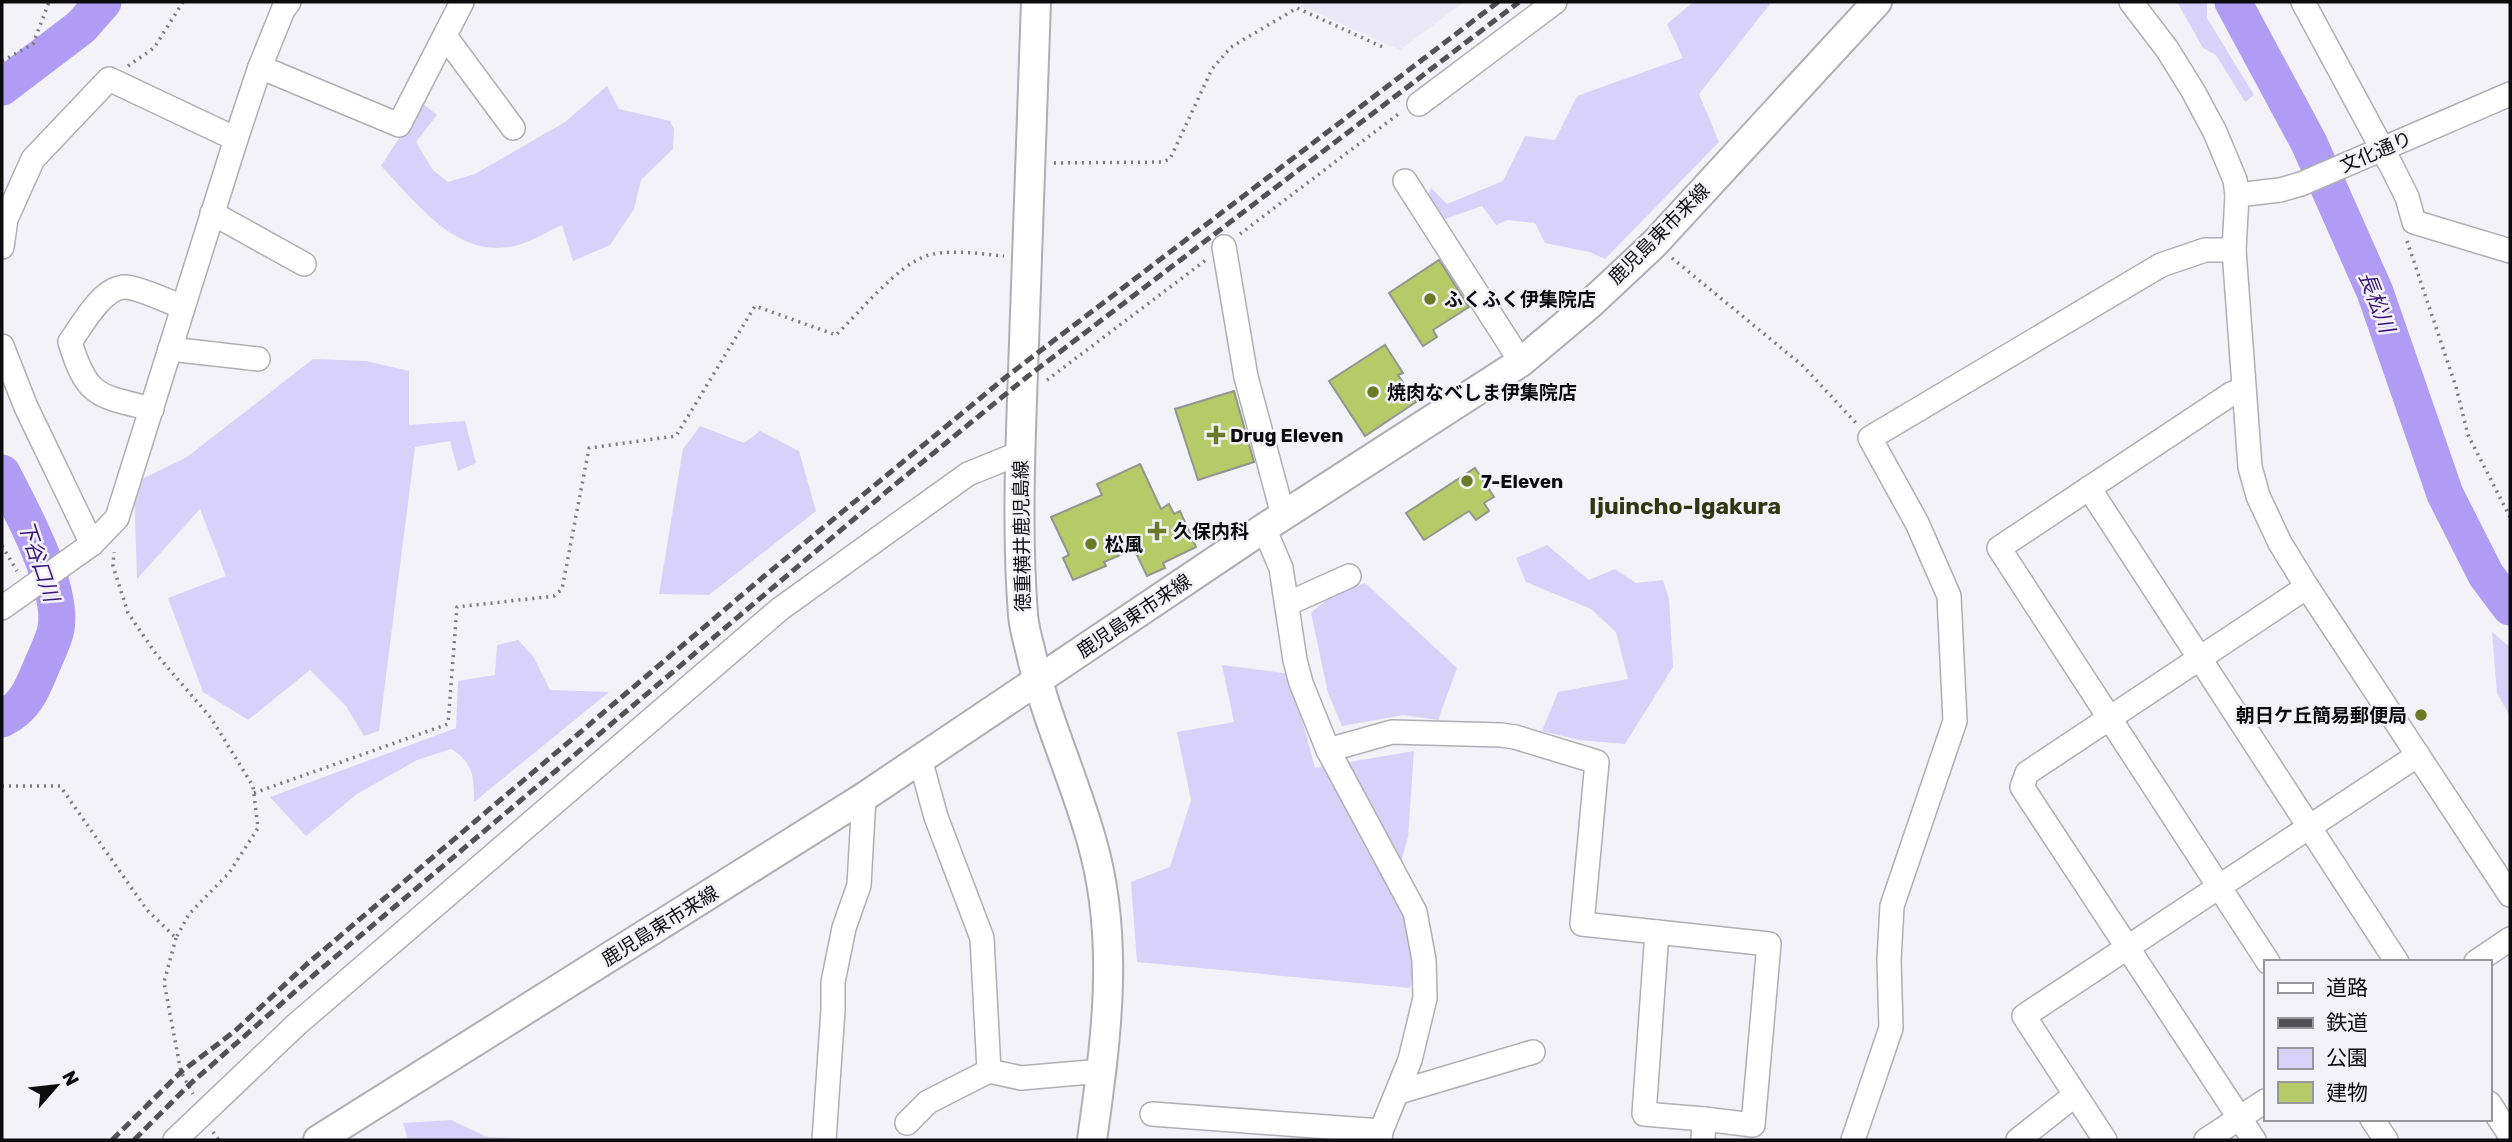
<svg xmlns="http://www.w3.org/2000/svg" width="2512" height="1142" font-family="Rubik,'Noto Sans JP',sans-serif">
  <rect width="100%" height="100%" fill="#f3f2f8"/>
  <path fill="#eae8f6" d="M1302,2H1464L1400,50L1301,6Z"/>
  <g fill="#d8d1f9">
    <path d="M1693,2H1768L1770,4L1699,94L1719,142L1605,259L1590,252L1545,243L1535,223L1507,220L1496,225L1482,206L1442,220L1426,201L1431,188L1447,204L1503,181L1525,136L1555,140L1577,96L1683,58L1667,24Z"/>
    <path d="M2177,2H2207V18L2254,95L2245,102L2216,55L2203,48Z"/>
    <path d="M607,86L619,109L670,121L674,129L673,149L641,180L634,209L610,245L573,261L562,225C548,231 533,241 518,245C459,262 417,203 381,166L422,103L437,115L416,142L433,170L448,182L475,174L565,122Z"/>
    <path d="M313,359L366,361L409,371V425L465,421L476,463L458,471L450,441L415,447L379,731L364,736L346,706L310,670L248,720L203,692L168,598L226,576L200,509L137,579L134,483L187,457Z"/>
    <path d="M700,426L744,443L760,431L799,451L816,511L709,595L659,594L683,449Z"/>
    <path d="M1547,545L1589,580L1615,569L1636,583L1663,580L1669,599L1673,667L1625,744L1579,740L1542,731L1558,692L1628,679L1616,632L1591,609L1526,582L1516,558Z"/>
    <path d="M1365,583L1457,668L1438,720L1403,715L1342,726L1328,693L1311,613L1331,596Z"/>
    <path d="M2492,632L2510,647V716L2497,693Z"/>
    <path d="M518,640L533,656L550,690L609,692L474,802C474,777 474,763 451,749L417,760L357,794L306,836L270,797L456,728L458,681L495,675L497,645Z"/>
    <path d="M1222,665L1290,674L1315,768L1414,751L1408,837L1402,858L1416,958L1410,988L1137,962L1131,882L1170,867L1191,800L1177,732L1234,722Z"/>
    <path d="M451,1120L487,1137L520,1138V1140H408L403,1123Z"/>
  </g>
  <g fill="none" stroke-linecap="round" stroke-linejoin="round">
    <g stroke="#b09cf5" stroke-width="37">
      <path d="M2233,2L2309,143L2375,292L2445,494L2486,575L2510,607"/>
      <path d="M2,87L81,27L103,2"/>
      <path d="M2,473C22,512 63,586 56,629C53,643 45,657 40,670C31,692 24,708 2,719"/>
    </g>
  </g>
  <g fill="#b6ca67" stroke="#94958f" stroke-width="2">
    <path d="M1439,260L1469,307L1433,330L1437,337L1423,346L1389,293Z"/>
    <path d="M1385,345L1403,373L1398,375L1416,402L1365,436L1329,381Z"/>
    <path d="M1234,391L1254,462L1198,480L1175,409Z"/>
    <path d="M1140,464L1161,509L1169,504L1174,514L1180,511L1196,547L1163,563L1165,568L1147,576L1134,549L1104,562L1106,566L1073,580L1063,558L1069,555L1051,517L1102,495L1097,484Z"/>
    <path d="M1475,468L1494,497L1484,503L1489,511L1476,520L1469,511L1424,540L1406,513Z"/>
  </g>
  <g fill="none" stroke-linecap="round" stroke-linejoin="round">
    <g stroke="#afaeb5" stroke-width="26">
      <g id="minor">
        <path d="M2131,2L2167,49L2193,91L2215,132L2235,180L2237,195L2234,250L2250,467L2258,496L2280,543L2307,587L2510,895"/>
        <path d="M2303,2L2392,167L2407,197L2414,222L2510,251"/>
        <path d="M445,36L513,128"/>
        <path d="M260,67L399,125L462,2"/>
        <path d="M1419,104L1555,2"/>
        <path d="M1405,181L1521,362"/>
        <path d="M2237,195L2280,190L2301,184L2510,94"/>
        <path d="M212,213L304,264"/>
        <path d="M2,247L6,219L33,159L109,79L236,139"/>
        <path d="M1224,247L1246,377L1283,515"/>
        <path d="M2,346L26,407L92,544"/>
        <path d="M170,349L258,359"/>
        <path d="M2243,389L2231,394L1999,548L2268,962"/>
        <path d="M152,409C99,396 87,398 70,342C82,325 103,286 126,287C140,288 169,302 183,307"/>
        <path d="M2089,488L2397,962"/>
        <path d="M1264,528L1281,568L1295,660L1301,683L1328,750L1415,912L1424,960L1425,998L1410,1060L1381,1131L1380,1140"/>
        <path d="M1287,604L1349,576"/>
        <path d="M2,608L92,544L117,518L236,139L260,67L283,10L289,2"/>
        <path d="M1328,750L1392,732L1501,735L1515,737L1597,762L1582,924L1769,944L1753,1125L1704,1119"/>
        <path d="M920,759L936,817L982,938L989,1071L1021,1078L1102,1071"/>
        <path d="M1657,932L1644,1114L1704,1119L1703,1140"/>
        <path d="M2476,962L2510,939"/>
        <path d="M1399,1092L1533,1052"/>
        <path d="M2489,1103L2510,1135"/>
        <path d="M1152,1114L1381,1131"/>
        <path d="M2372,1119L2386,1140"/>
        <path d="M907,1123L928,1102L989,1071"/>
        <path d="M175,1140L297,1024L780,609L968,474L1020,453"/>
        <path d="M824,1140L833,1010V982L844,928L859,885L864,797"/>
        <path d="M1853,1140L1891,1028L1889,960L1892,906L1955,721L1949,596L1917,523L1870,438L2161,265L2205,250H2234"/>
        <path d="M2018,1140L2075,1095"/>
        <path d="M2105,1140L2024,1016L2418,755"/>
        <path d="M2206,1140L2265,1101"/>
        <path d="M2254,1140L2022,787L2027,773L2307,587"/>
      </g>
    </g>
    <g stroke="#afaeb5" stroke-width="32">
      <g id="major">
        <path d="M1036,2C1032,116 1028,229 1024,343C1021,434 1016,525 1023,615C1024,627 1027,638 1030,649C1044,715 1074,777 1092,842C1120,940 1106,1041 1092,1140"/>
        <path d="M318,1140L864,797L1264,528L1521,362L1590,304L1654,244L1877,2"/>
      </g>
    </g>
    <g stroke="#7c7b7f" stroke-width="3.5" stroke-dasharray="2 5" stroke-linecap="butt">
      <path d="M2,61L33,44L49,2"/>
      <path d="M128,66L154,48L183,2"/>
      <path d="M1054,163L1162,162L1170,159L1212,69L1231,47L1297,8L1385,48"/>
      <path d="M1240,234L1401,112"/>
      <path d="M2407,241L2456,387L2468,435L2510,517"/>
      <path d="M1672,258L1803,366L1856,423"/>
      <path d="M1047,380L1206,260"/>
      <path d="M2,546L17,571"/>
      <path d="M2,786H60L147,910L176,938L189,914L229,873L258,828L253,786L211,718L156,654L128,613L113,566L114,552"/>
      <path d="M254,793L448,724L457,607L554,596L562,589L589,448L676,436L755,306L836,335C859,313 899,263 929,255C954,249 980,254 1004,256"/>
      <path d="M176,938L164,982L181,1072L193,1094"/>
      <path d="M213,1132L219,1140"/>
    </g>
    <use href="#minor" stroke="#fff" stroke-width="23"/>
    <use href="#major" stroke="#fff" stroke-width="28"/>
    <g stroke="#525155" stroke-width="5" stroke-dasharray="10 5" stroke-linecap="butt">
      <path d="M112,1140L181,1072L235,1031L307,964L762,578L1006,377L1498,2"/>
      <path d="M134,1140L189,1085L315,974L892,487L1023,380L1519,2"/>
    </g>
  </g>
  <g fill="#6c7a28" stroke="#f3f2f8" stroke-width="2.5">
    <circle cx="1430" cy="299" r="7"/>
    <circle cx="1373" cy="392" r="7"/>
    <path d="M1212.5 424.5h7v7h7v7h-7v7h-7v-7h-7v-7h7z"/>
    <circle cx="1467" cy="481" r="7"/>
    <path d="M1153.5 520.5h7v7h7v7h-7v7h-7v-7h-7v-7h7z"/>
    <circle cx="1091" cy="544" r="7"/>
    <circle cx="2421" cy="715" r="7"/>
  </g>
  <g text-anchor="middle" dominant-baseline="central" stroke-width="5" stroke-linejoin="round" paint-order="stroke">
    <g font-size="19" fill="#0c0b0e" stroke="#f3f2f8">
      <text transform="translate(2376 152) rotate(-23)">文化通り</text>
      <text transform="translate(1659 234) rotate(-45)">鹿児島東市来線</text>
      <text transform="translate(1022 536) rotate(-91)">徳重横井鹿児島線</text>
      <text transform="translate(1134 616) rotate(-34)">鹿児島東市来線</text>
      <text transform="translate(660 926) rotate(-32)">鹿児島東市来線</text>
    </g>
    <g font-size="19" font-weight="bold" fill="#0c0b0e" stroke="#f3f2f8" text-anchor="start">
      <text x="1444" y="299">ふくふく伊集院店</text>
      <text x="1387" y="392">焼肉なべしま伊集院店</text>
      <text x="1230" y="435">Drug Eleven</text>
      <text x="1481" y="481">7-Eleven</text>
      <text x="1173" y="531">久保内科</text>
      <text x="1105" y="544">松風</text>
      <text x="2407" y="715" text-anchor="end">朝日ケ丘簡易郵便局</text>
    </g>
    <g font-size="21" font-style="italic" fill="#3d147b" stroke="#f3f2f8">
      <text transform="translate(2377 302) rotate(69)">長松川</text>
      <text transform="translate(39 561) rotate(71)">下谷口川</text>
    </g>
    <g font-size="23" font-weight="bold" fill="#313811" stroke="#f3f2f8">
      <text x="1685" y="506">Ijuincho-Igakura</text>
    </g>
  </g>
  <rect width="2512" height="1142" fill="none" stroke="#0c0b0e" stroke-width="7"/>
  <rect x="2264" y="960" width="228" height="161" fill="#f3f2f8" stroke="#97969a" stroke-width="2"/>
  <rect x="2278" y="983" width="35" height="10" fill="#ffffff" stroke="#97969a" stroke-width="2"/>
  <text x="2326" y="995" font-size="21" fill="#0c0b0e">道路</text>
  <rect x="2278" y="1018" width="35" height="10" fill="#525155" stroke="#97969a" stroke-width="2"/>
  <text x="2326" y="1030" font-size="21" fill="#0c0b0e">鉄道</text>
  <rect x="2278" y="1048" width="35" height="21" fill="#d8d1f9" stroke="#97969a" stroke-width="2"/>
  <text x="2326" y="1065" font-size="21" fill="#0c0b0e">公園</text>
  <rect x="2278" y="1082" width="35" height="21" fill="#b6ca67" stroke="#97969a" stroke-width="2"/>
  <text x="2326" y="1100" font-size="21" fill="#0c0b0e">建物</text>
  <g transform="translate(56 1086) rotate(62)" stroke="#f3f2f8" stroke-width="5" paint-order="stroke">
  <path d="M0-5L12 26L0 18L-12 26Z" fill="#0c0b0e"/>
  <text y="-10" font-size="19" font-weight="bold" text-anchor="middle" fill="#0c0b0e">N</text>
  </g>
</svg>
